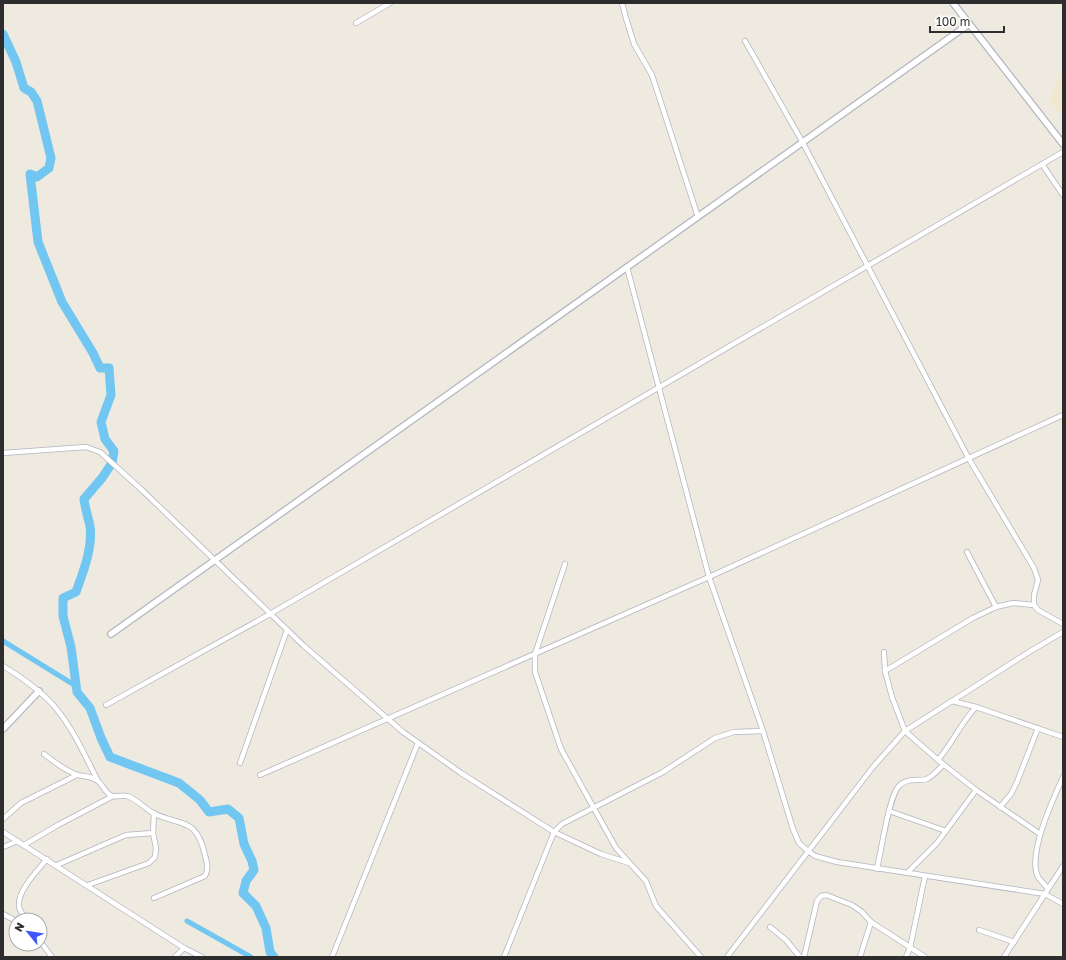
<svg xmlns="http://www.w3.org/2000/svg" width="1066" height="960" font-family="'Golos Text',sans-serif">
  <rect width="100%" height="100%" fill="#efeae0"/>
  <path fill="#f0e8d0" d="M1063,68V117L1049,100Z"/>
  <g fill="none" stroke-linecap="round" stroke-linejoin="round">
    <g stroke="#72c6f2" stroke-width="5">
      <path d="M3,641L76,686"/>
      <path d="M187,921L251,957"/>
    </g>
    <path stroke="#72c6f2" stroke-width="9" d="M3,34L16,62L24,88L31,92L37,101L51,158L49,168L37,177L30,174L38,242L62,302L93,353L100,368H109L111,395L101,422L105,439L114,451L112,463L102,478L84,499C85,508 88,517 90,526C93,548 83,572 76,592L63,598V616L71,647L77,692L90,708L101,738L110,757L179,783L200,800L209,812L228,809L239,818L244,844L252,861L254,870L246,881L243,893L256,906L266,928L270,952L274,957"/>
    <g stroke="#b3b5c1" stroke-width="6">
      <g id="minor">
        <path d="M622,3L626,18L634,44L652,75L698,217"/>
        <path d="M356,23L390,3"/>
        <path d="M745,41L803,143L969,459L1034,568L1038,580L1034,595V605L1038,610L1063,624"/>
        <path d="M1042,164L1063,195"/>
        <path d="M627,267L709,577L763,731L793,829L799,843L808,851L815,856L837,862L1045,894L1063,904"/>
        <path d="M3,453L86,447L100,452L143,491L304,646L403,732L461,773L554,832L601,854L629,863"/>
        <path d="M967,552L996,607"/>
        <path d="M565,564L535,654V672L561,749L616,848L646,881L656,906L701,957"/>
        <path d="M884,652L885,671L892,697L905,731L938,760L976,790L1040,834"/>
        <path d="M3,666C21,677 40,690 54,706C73,728 85,756 98,781"/>
        <path d="M885,671L973,618L996,607L1013,603L1034,605"/>
        <path d="M952,701L976,707"/>
        <path d="M106,705L270,614L1063,152"/>
        <path d="M44,754C54,762 63,769 75,774C82,777 90,775 98,781C103,785 105,793 112,796C117,797 122,795 127,796C137,799 144,808 153,813C181,827 196,816 205,855C207,863 209,869 205,876L154,898"/>
        <path d="M938,760C952,744 960,724 976,707L1063,737"/>
        <path d="M240,763L287,630"/>
        <path d="M260,775L709,577L1063,415"/>
        <path d="M1000,807L1011,794L1017,782L1038,728"/>
        <path d="M889,811L946,831"/>
        <path d="M3,819L21,803L77,775"/>
        <path d="M3,832L184,948L202,957"/>
        <path d="M24,845L58,825L113,796"/>
        <path d="M3,847L18,841"/>
        <path d="M57,865L126,835L153,833"/>
        <path d="M877,869C881,853 889,793 900,785C909,777 918,782 927,779C933,776 938,770 943,765"/>
        <path d="M907,873L937,843L976,790"/>
        <path d="M88,885L149,863L155,857L156,848L153,833L154,813"/>
        <path d="M1048,889C1045,885 1041,881 1038,877C1027,855 1053,799 1063,777"/>
        <path d="M3,914L16,921"/>
        <path d="M26,920C24,916 19,910 19,906C17,891 38,870 47,859"/>
        <path d="M770,927L786,940L800,957"/>
        <path d="M979,930L1014,942"/>
        <path d="M40,941L52,957"/>
        <path d="M175,957L184,948"/>
        <path d="M332,957L418,743"/>
        <path d="M504,957L554,832L562,824L663,772L715,738L734,732L763,731"/>
        <path d="M727,957L873,767L905,731L1029,652L1063,632"/>
        <path d="M804,957L817,901L821,896L826,895L852,905L862,912L871,922L925,957"/>
        <path d="M860,957L871,922"/>
        <path d="M906,957L910,948L925,876"/>
        <path d="M1004,957L1063,866"/>
      </g>
    </g>
    <g stroke="#b3b5c1" stroke-width="8">
      <g id="tertiary">
        <path d="M953,3L1063,144"/>
        <path d="M111,634L969,24"/>
        <path d="M3,729L39,691"/>
      </g>
    </g>
    <use href="#minor" stroke="#fff" stroke-width="4.5"/>
    <use href="#tertiary" stroke="#fff" stroke-width="5.5"/>
  </g>
  <rect width="1066" height="960" fill="none" stroke="#2d2d2d" stroke-width="8"/>
  <g transform="translate(28 932) rotate(300)"><circle r="19" fill="#ffffff" stroke="#ababab"/>
  <path d="M0-3L7 15L0 10L-7 15Z" fill="#3e54fe"/>
  <text y="-6" font-size="11" font-weight="bold" text-anchor="middle" fill="#2d2d2d">N</text>
  </g>
  <path d="M930 26v6h74v-6" fill="none" stroke="#2d2d2d" stroke-width="2"/>
  <text x="936" y="26" font-size="12" fill="#2d2d2d" stroke="#ffffff" stroke-width="3" paint-order="stroke">100 m</text>
</svg>
